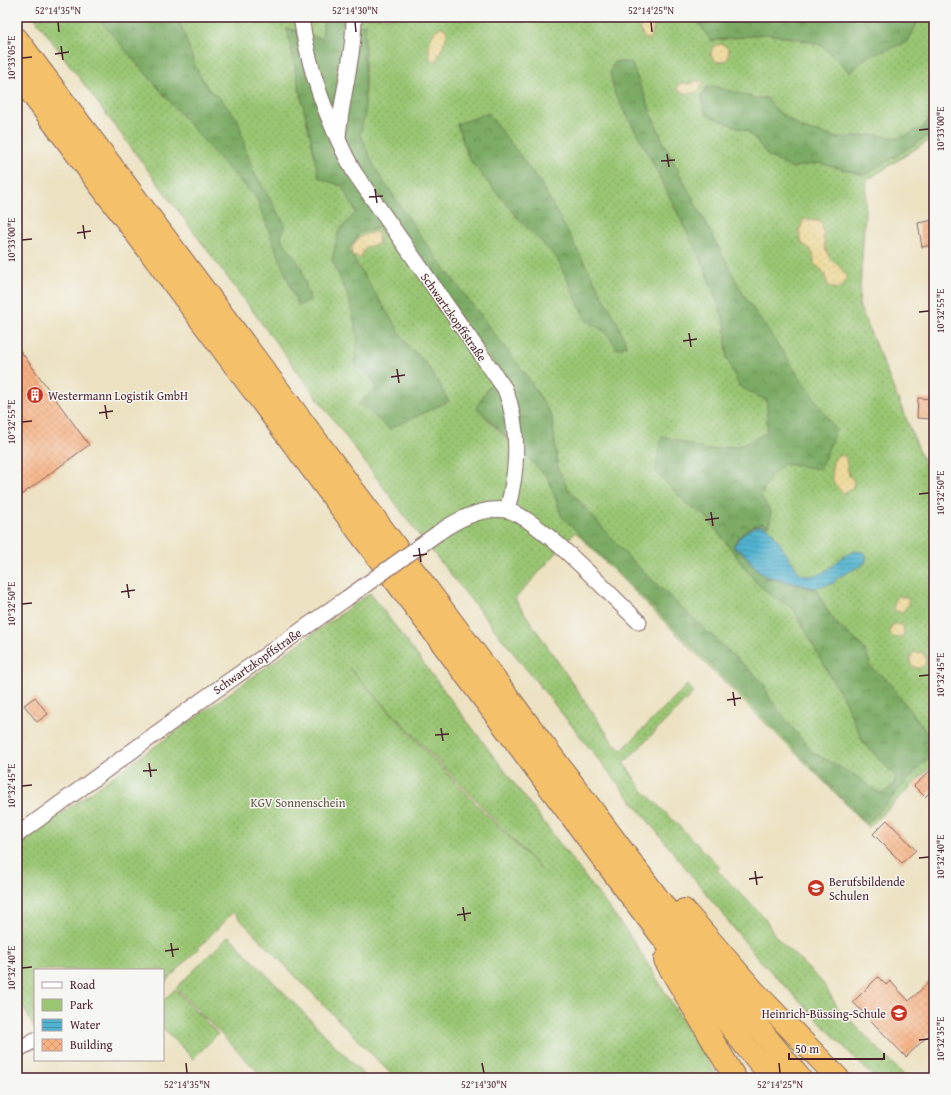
<svg xmlns="http://www.w3.org/2000/svg" width="951" height="1095" font-family="'Gentium Book Plus',serif">
  <defs>
    <pattern id="green-dots" width="8" height="8" patternUnits="userSpaceOnUse"><rect width="8" height="8" fill="#9ac673"/><path d="M2 2h.1M6 6h.1" fill="none" stroke="#80a05f" stroke-width="1.8" stroke-linecap="round"/></pattern>
    <pattern id="forest-crowns" width="20" height="18" patternUnits="userSpaceOnUse"><rect width="20" height="18" fill="#7bab65"/><path d="M2 6a3 3 0 1 1 6 0M12 15a3 3 0 1 1 6 0" fill="none" stroke="#678b53"/></pattern>
    <pattern id="sand-dots" width="8" height="8" patternUnits="userSpaceOnUse"><rect width="8" height="8" fill="#eeda9e"/><path d="M2 2h.1M6 6h.1" fill="none" stroke="#cebb88" stroke-width="1.8" stroke-linecap="round"/></pattern>
    <pattern id="water-rules" width="6" height="5" patternUnits="userSpaceOnUse"><rect width="6" height="5" fill="#51b3d0"/><path d="M0 2.5h6" fill="none" stroke="#4591a9"/></pattern>
    <pattern id="building-cross-hatch" width="8" height="8" patternUnits="userSpaceOnUse"><rect width="8" height="8" fill="#f7b284"/><path d="M0 0l8 8M0 8l8-8" fill="none" stroke="#d59972"/></pattern>
  </defs>
  <rect width="100%" height="100%" fill="#f6f6f2"/>
  <filter id="ink" filterUnits="userSpaceOnUse"><feTurbulence type="fractalNoise" baseFrequency=".025" numOctaves="2"/><feDisplacementMap in="SourceGraphic" scale="8" xChannelSelector="R" yChannelSelector="G"/><feConvolveMatrix kernelMatrix="1 2 1 2 8 2 1 2 1" color-interpolation-filters="sRGB"/></filter>
  <filter id="wash" filterUnits="userSpaceOnUse"><feTurbulence type="fractalNoise" baseFrequency=".012" numOctaves="4" result="noise"/><feDisplacementMap in="SourceGraphic" scale="16" xChannelSelector="R" yChannelSelector="G"/><feGaussianBlur stdDeviation="0.9" result="paint"/><feColorMatrix in="noise" values="0 0 0 0 0 0 0 0 0 0 0 0 0 0 0 0 0 1.4 0 .05"/><feComposite in="paint" operator="in"/></filter>
  <g filter="url(#wash)">
    <rect width="100%" height="100%" fill="#ece1c1"/>
    <g fill="url(#green-dots)" stroke="#72724f" fill-rule="evenodd">
      <path d="M34,17H934V137L867,180L859,305L934,486V764L868,828L847,805L575,532L515,599L612,741L622,750L687,685L694,692L624,763L641,788L720,867L717,870L764,917L775,936L823,983L838,1008L907,1078H874L756,956L419,535ZM476,407L520,421L522,455Z"/>
      <path d="M370,593L633,940L718,1078H395L233,912L163,985V970H35V1030L17,995V845ZM349,668L541,869L473,801Z"/>
      <path d="M229,936L367,1078H264L176,988Z"/>
      <path d="M175,989L218,1034L193,1059L163,1028V1001Z"/>
    </g>
    <g fill="url(#forest-crowns)" stroke="#626548">
      <path d="M97,17H178L197,70L209,90L221,99L238,120L245,148L254,172L285,225L281,238L301,267L310,300L298,306L256,197L228,169Z"/>
      <path d="M324,17H350V28L365,24V115L360,134L376,170L429,248L527,376L552,417L558,469L567,487L629,558L724,647L763,682L771,701L812,752L858,777L877,792L884,793L894,784L896,777L863,742L843,697L831,678L793,608L770,595L755,581L704,514L689,506L656,472C658,459 657,446 663,436L707,450L743,445L767,432V401L739,386L727,358L725,323L704,267L649,155L615,94L610,73L614,62H631L663,142L743,294L836,430L820,469L784,464L770,476L761,496L771,512L769,526L761,523C749,527 738,534 733,547L738,552L741,551L764,577L818,590C822,603 831,618 841,628C855,641 868,645 870,667L888,681L934,742V752L867,824L759,712L562,517L548,478L476,407L500,370L459,318L378,228L360,232L348,250L409,347L427,364L449,401L389,429L359,403L376,388L371,377L354,364L358,338L348,296L332,260L339,231L356,212L342,186L319,178C309,128 296,79 287,28L322,39Z"/>
      <path d="M695,17H920L908,42L867,57L850,72L821,45L799,39L765,34L711,41Z"/>
      <path d="M709,85L755,98H767L776,110L802,128L838,138L874,135L900,138L922,128L934,113V132L865,175L819,163L791,168L768,156L749,132L705,114L701,95Z"/>
      <path d="M488,113L540,182L616,320L627,346L617,349L607,333L586,320L557,258L514,214L469,159L457,124Z"/>
    </g>
    <g fill="url(#sand-dots)" stroke="#9c7c64">
      <path d="M642,17H654L656,21L650,38L645,40L640,29Z"/>
      <path d="M440,27L444,28C445,28 447,34 447,34C447,36 437,61 435,62L431,60C427,48 429,34 440,27Z"/>
      <circle cx="720" cy="53" r="9"/>
      <path d="M696,81H701L704,83C700,94 687,96 677,90L680,83L691,84Z"/>
      <path d="M804,219L822,222L825,248L830,259L840,267L847,277L840,289L829,287L823,271L814,264C814,253 812,249 802,244L799,231Z"/>
      <path d="M378,232L379,244L366,247L360,258L354,256L351,252C354,238 365,233 378,232Z"/>
      <path d="M841,454L846,458L849,476L854,481C854,488 849,490 843,493L834,484C832,473 829,460 841,454Z"/>
      <path d="M898,596L906,597L909,600L907,606L902,612H898L894,609V604Z"/>
      <circle cx="897" cy="631" r="7"/>
      <circle cx="918" cy="660" r="8"/>
    </g>
    <path fill="url(#water-rules)" stroke="#4e697e" d="M761,525L770,529L800,574C831,585 840,543 865,553L867,557L864,564L837,578L834,583L814,588L766,576L758,570L741,550L738,551L734,547C738,536 749,528 761,525Z"/>
    <g id="blocks">
      <g fill="url(#building-cross-hatch)">
        <path d="M934,220V245L922,247L918,223Z"/>
        <path d="M17,346L89,445L17,498Z"/>
        <path d="M918,398L934,399V419L917,418Z"/>
        <path d="M35,697L48,714L37,722L24,705Z"/>
        <path d="M934,767V788L925,797L914,786Z"/>
        <path d="M887,820L916,850L902,863L873,834Z"/>
        <path d="M878,977L886,985L890,981L909,1001L934,977V1030L906,1057L853,1002Z"/>
      </g>
    </g>
  </g>
  <g filter="url(#ink)">
    <use href="#blocks" fill-opacity="0" stroke="#836360" stroke-width="1"/>
    <g fill="none" stroke-linecap="round" stroke-linejoin="round">
      <g stroke="#836360" stroke-width="17">
        <g id="minor">
          <path d="M301,17C309,73 328,123 354,172L505,389C520,427 518,471 507,510"/>
          <path d="M338,138C341,97 354,58 354,17"/>
          <path d="M438,533C458,519 481,507 506,510C535,514 614,599 639,622"/>
          <path d="M17,835L202,700L347,598"/>
          <path d="M17,1050L35,1040"/>
        </g>
      </g>
      <g stroke="#836360" stroke-width="24">
        <g id="motorway">
          <path d="M17,39L690,941L732,995L800,1078"/>
          <path d="M17,74L630,895L747,1048L773,1078"/>
          <path d="M684,910L754,991L838,1078"/>
          <path d="M665,960L735,1078"/>
        </g>
      </g>
      <use href="#minor" stroke="#fff" stroke-width="15"/>
      <use href="#motorway" stroke="#f4c16a" stroke-width="22"/>
      <g stroke="#836360" stroke-width="17" stroke-linecap="butt">
        <path id="minor-bridge" d="M347,598L438,533"/>
      </g>
      <use href="#minor-bridge" stroke="#fff" stroke-width="15"/>
    </g>
  </g>
  <path fill="none" stroke="#4a1f2b" stroke-width="1.5" d="M58,22L59,32M355,22L356,32M651,22L652,32M61,46L63,60M55,54L69,52M22,58L32,57M919,130L929,129M667,154L669,167M661,161L675,160M375,189L377,203M369,197L383,196M83,225L85,239M77,233L91,231M22,240L32,239M919,312L929,311M689,333L691,347M683,341L697,339M397,369L399,383M391,377L405,375M105,405L107,419M99,413L113,411M22,422L32,421M919,494L929,493M711,512L713,526M705,520L719,518M419,548L421,562M413,556L427,554M127,584L129,598M121,592L135,590M22,604L32,603M919,676L929,675M733,692L735,706M727,700L741,698M441,728L443,741M435,735L449,734M149,763L151,777M143,771L157,770M22,786L32,785M919,858L929,857M755,871L757,885M749,879L763,877M463,907L465,921M457,915L471,913M171,943L173,957M165,951L179,949M22,968L32,967M919,1040L929,1039M186,1063L187,1073M482,1063L484,1073M779,1063L780,1073"/>
  <defs>
    <g id="building-disc" transform="scale(0.9)"><circle r="9.5" fill="#c8321e" stroke="#f6f6f2"/><path d="M-4-6H4V6H1V3H-1V6H-4ZM-2.5-4.3h1.7v1.8h-1.7ZM.8-4.3h1.7v1.8H.8ZM-2.5-1h1.7V.8h-1.7ZM.8-1h1.7V.8H.8Z" fill="#fff"/></g>
    <g id="school-disc" transform="scale(0.9)"><circle r="9.5" fill="#c8321e" stroke="#f6f6f2"/><path d="M0-5L7-2L0 1L-7-2ZM-4 1L0 2.5L4 1V4Q0 6-4 4Z" fill="#fff"/></g>
  </defs>
  <g fill-rule="evenodd">
    <use href="#building-disc" x="35" y="395"/>
    <use href="#school-disc" x="816" y="888"/>
    <use href="#school-disc" x="899" y="1013"/>
  </g>
  <g text-anchor="middle" dominant-baseline="central" stroke-width="3" stroke-linejoin="round" paint-order="stroke">
    <g font-size="12" fill="#4a1f2b" stroke="#f6f6f2">
      <text transform="translate(454 317) rotate(55)">Schwartzkopffstraße</text>
      <text transform="translate(257 661) rotate(-35)">Schwartzkopffstraße</text>
    </g>
    <g font-size="12" fill="#4a1f2b" stroke="#f6f6f2" text-anchor="start">
      <text x="48" y="395">Westermann Logistik GmbH</text>
      <text x="829" y="881">Berufsbildende<tspan x="829" dy="14">Schulen</tspan></text>
      <text x="886" y="1013" text-anchor="end">Heinrich-Büssing-Schule</text>
    </g>
    <g font-size="12" fill="#625141" stroke="#f6f6f2">
      <text x="298" y="802">KGV Sonnenschein</text>
    </g>
  </g>
  <rect width="951" height="1095" fill="none" stroke="#f6f6f2" stroke-width="44"/>
  <rect x="34" y="969" width="130" height="92" fill="#f6f6f2" stroke="#b1a0a2"/>
  <rect x="42" y="982" width="20" height="6" fill="#ffffff" stroke="#b1a0a2"/>
  <text x="70" y="989" font-size="12" fill="#4a1f2b">Road</text>
  <rect x="42" y="999" width="20" height="12" fill="#9ac673" stroke="#b1a0a2"/>
  <text x="70" y="1009" font-size="12" fill="#4a1f2b">Park</text>
  <rect x="42" y="1019" width="20" height="12" fill="url(#water-rules)" stroke="#b1a0a2"/>
  <text x="70" y="1029" font-size="12" fill="#4a1f2b">Water</text>
  <rect x="42" y="1039" width="20" height="12" fill="url(#building-cross-hatch)" stroke="#b1a0a2"/>
  <text x="70" y="1049" font-size="12" fill="#4a1f2b">Building</text>
  <path d="M789 1053v6h95v-6" fill="none" stroke="#4a1f2b" stroke-width="2"/>
  <text x="795" y="1053" font-size="12" fill="#4a1f2b" stroke="#f6f6f2" stroke-width="3" paint-order="stroke">50 m</text>
  <rect x="22" y="22" width="907" height="1051" fill="none" stroke="#4a1f2b" stroke-width="1.5"/>
  <g font-size="10" text-anchor="middle" fill="#4a1f2b">
    <text x="58" y="14">52°14'35"N</text>
    <text x="355" y="14">52°14'30"N</text>
    <text x="651" y="14">52°14'25"N</text>
    <text transform="translate(11 58) rotate(-90)" y="4">10°33'05"E</text>
    <text transform="translate(940 129) rotate(-90)" y="4">10°33'00"E</text>
    <text transform="translate(11 240) rotate(-90)" y="4">10°33'00"E</text>
    <text transform="translate(940 311) rotate(-90)" y="4">10°32'55"E</text>
    <text transform="translate(11 422) rotate(-90)" y="4">10°32'55"E</text>
    <text transform="translate(940 493) rotate(-90)" y="4">10°32'50"E</text>
    <text transform="translate(11 604) rotate(-90)" y="4">10°32'50"E</text>
    <text transform="translate(940 675) rotate(-90)" y="4">10°32'45"E</text>
    <text transform="translate(11 786) rotate(-90)" y="4">10°32'45"E</text>
    <text transform="translate(940 857) rotate(-90)" y="4">10°32'40"E</text>
    <text transform="translate(11 968) rotate(-90)" y="4">10°32'40"E</text>
    <text transform="translate(940 1039) rotate(-90)" y="4">10°32'35"E</text>
    <text x="187" y="1088">52°14'35"N</text>
    <text x="484" y="1088">52°14'30"N</text>
    <text x="780" y="1088">52°14'25"N</text>
  </g>
</svg>
